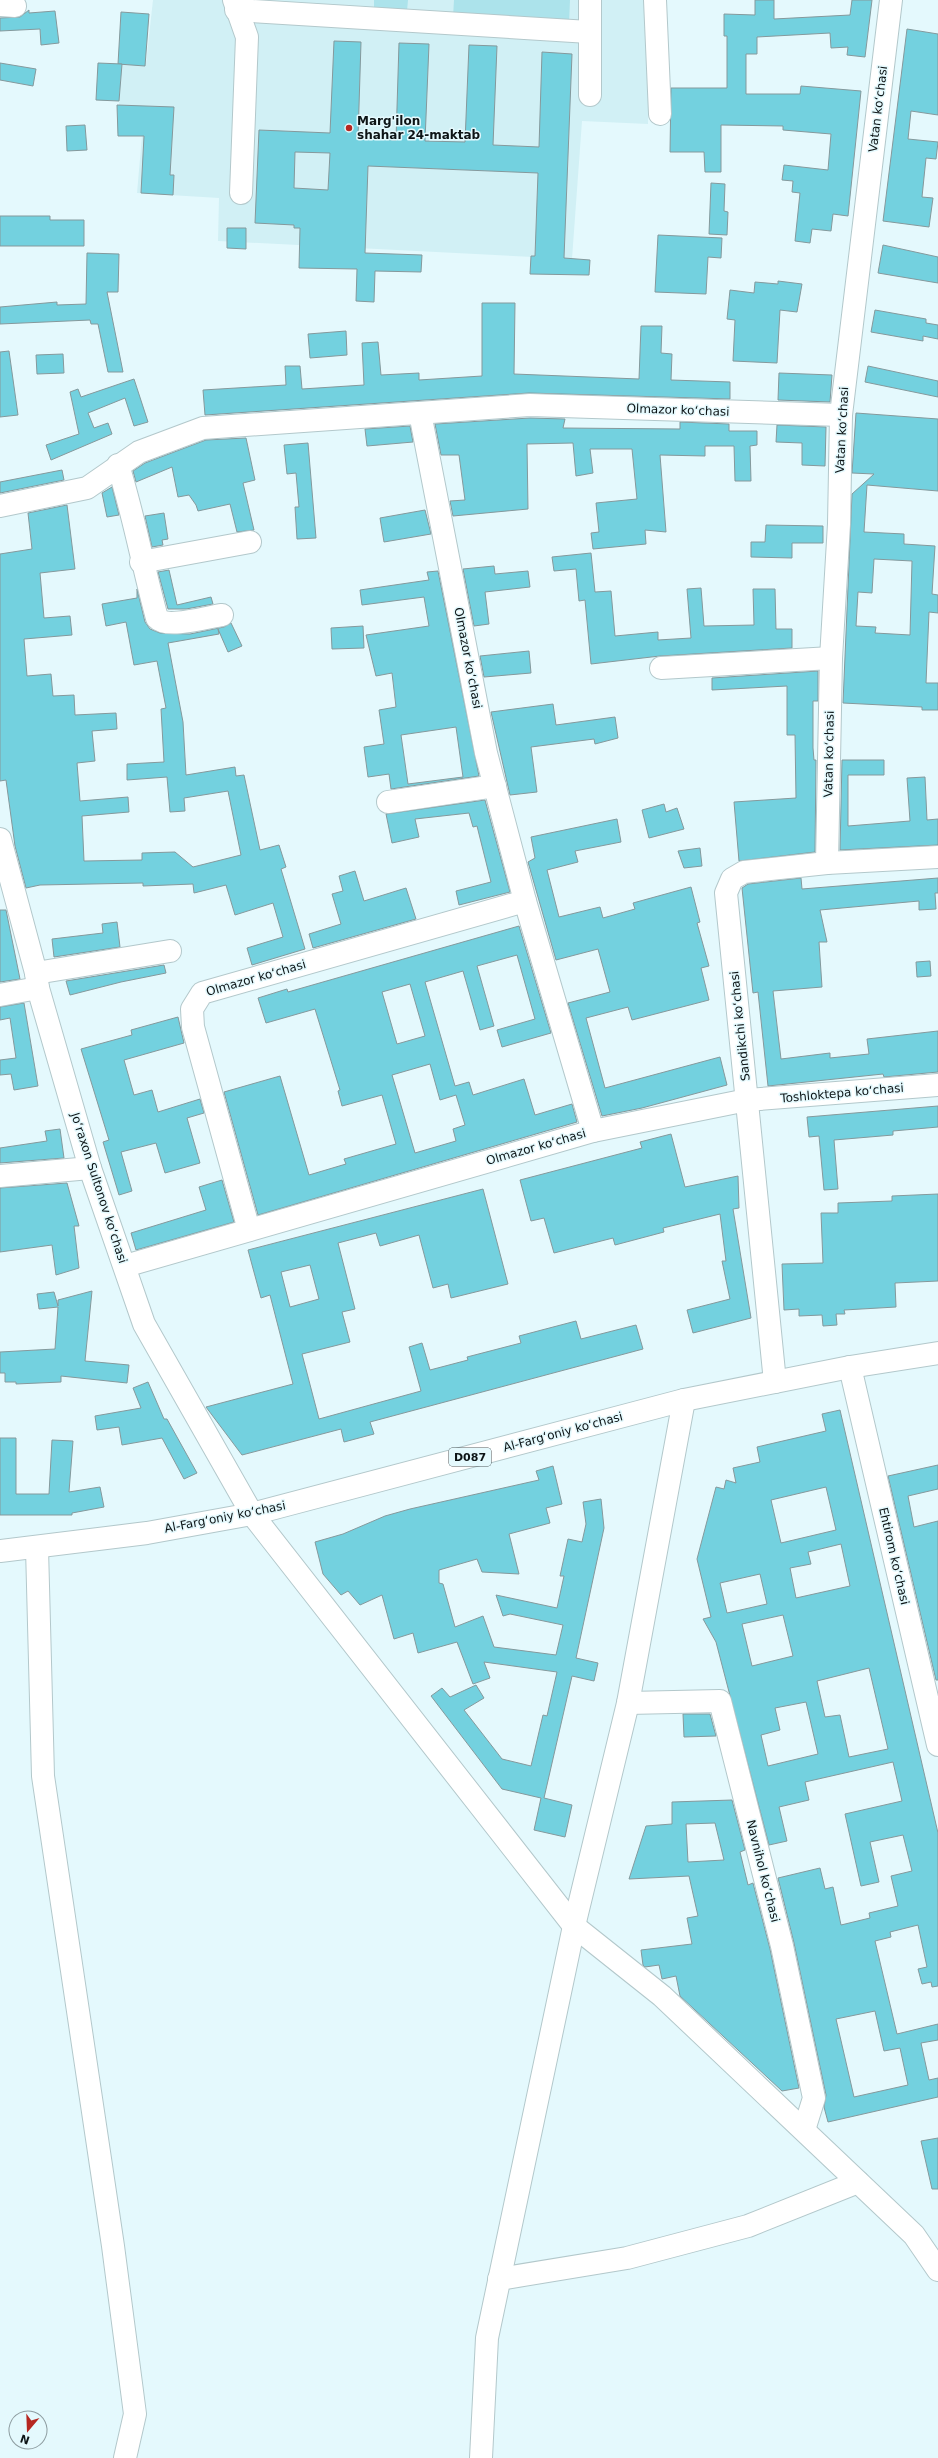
<svg xmlns="http://www.w3.org/2000/svg" width="938" height="2458" font-family="'DejaVu Sans',sans-serif">
  <rect width="100%" height="100%" fill="#e4f9fd"/>
  <path fill="#d1f0f5" d="M153,0H649L648,124L582,121L572,259L218,241L219,198L137,193L142,136L117,133L122,61L146,63Z"/>
  <g fill="#ace3eb">
    <path d="M374,0H408L407,11L374,10Z"/>
    <path d="M454,0H570L569,24L453,17Z"/>
  </g>
  <g fill="#73d1df" stroke="#85999c" fill-rule="evenodd">
    <path d="M755,0H774V19L850,15L852,0H872L865,57L847,55L848,47L831,48L830,33L757,37V54H746V94H800L801,86L861,91L848,216L833,214L831,231L812,229L810,243L795,241L800,193L792,192L793,181L782,180L784,165L828,170L831,134L783,130V126L721,125V172H705L704,152H670L671,88H727V36H724V14L755,15Z"/>
    <path d="M29,10V13L55,11L59,43L41,45L40,29L0,31V18L20,17Z"/>
    <path d="M121,12L149,14L145,66L118,64Z"/>
    <path d="M907,29L938,34V115L911,111L908,139L938,142L936,159L926,158L922,197L933,198L929,227L883,221Z"/>
    <path d="M334,41L361,42L358,138L396,140L399,43L429,44L425,141L465,142L469,45L497,46L493,145L539,147L542,52L572,54L564,258L590,260L589,275L530,274L531,256H535L538,173L368,166L365,253L422,255L421,272L375,271L374,302L356,301L357,269L299,268L300,228H294V225L255,223L259,130L330,133ZM295,152L330,153L328,190L294,188Z"/>
    <path d="M0,63L36,69L33,86L0,80Z"/>
    <path d="M98,63L122,64L119,101L96,100Z"/>
    <path d="M117,105L174,107L170,175H174L173,195L141,193L144,136H118Z"/>
    <path d="M85,125L87,150L67,151L66,126Z"/>
    <path d="M711,183L725,184L724,211L728,212L727,235L709,234Z"/>
    <path d="M0,216H50V220H84V246H0Z"/>
    <path d="M227,228H246V249L227,248Z"/>
    <path d="M658,235L722,238L721,258L708,257L706,294L655,292Z"/>
    <path d="M883,245L938,257V283L878,273Z"/>
    <path d="M87,253L119,254L118,292H107L123,372H108L98,324H91L90,320L0,324V307L57,302V305L86,304Z"/>
    <path d="M778,281L802,284L797,312L780,310L777,363L733,361L735,320L727,319L730,290L754,293L755,282L778,284Z"/>
    <path d="M482,303H515L514,374L639,379L641,326H662L661,353L672,354L671,380L730,382V399L529,393L205,415L203,390L286,385L285,366H300L302,389L364,385L362,343L378,342L381,375L419,373V380L482,376Z"/>
    <path d="M875,310L926,319V323L938,325V339L923,336V341L871,332Z"/>
    <path d="M346,331L347,355L310,358L308,334Z"/>
    <path d="M9,351L18,415L0,417V352Z"/>
    <path d="M63,354L64,373L37,374L36,355Z"/>
    <path d="M868,366L938,381V397L865,382Z"/>
    <path d="M779,373L832,375L830,402L778,400Z"/>
    <path d="M134,379L148,422L134,426L125,398L88,413L94,428L108,423L112,434L51,460L46,445L79,434L70,392L78,389L81,397Z"/>
    <path d="M856,413L938,419V491L867,485L864,532L904,534V544L935,546L932,594L938,595V613L929,612L926,683H938V710H922V707L843,703L852,494L874,474L852,473ZM874,559L912,561L910,635L875,633L876,627L856,626L858,592L872,593Z"/>
    <path d="M530,418L565,419L563,428L680,429V422L729,424V431H757V445L750,446L751,481H735L734,446H705V456L660,455L666,532L645,530L646,544L593,549L591,533L599,532L596,503L637,499L632,449H590L593,473L576,476L573,443L527,444L528,509L453,516L450,501L465,500L459,455H441L435,424Z"/>
    <path d="M777,425L826,427L825,466L802,465V443L776,442Z"/>
    <path d="M410,426L413,442L367,446L365,429Z"/>
    <path d="M246,438L255,480L243,483L254,530L237,532L230,504L198,511L196,505L189,495L178,497L172,467L136,482L133,471L145,463L206,440Z"/>
    <path d="M308,443L316,538L297,539L295,507H299L296,473L287,474L284,445Z"/>
    <path d="M62,470L64,480L0,493V482Z"/>
    <path d="M112,487L119,515L107,517L102,493Z"/>
    <path d="M67,505L75,569L40,573L44,618L70,616L72,635L24,639L27,676L51,674L53,696L74,695L75,715L116,713L117,729L92,731L95,761L77,763L80,801L128,797L129,812L82,816L84,861L142,860V853L175,852L193,867L241,855L228,791L184,798L185,811L170,812L167,777L127,780V764L164,762L161,709L166,708L157,661L134,665L126,622L106,626L102,604L137,598V589L145,622L150,629L160,633L190,634L224,627L231,623L242,646L228,652L218,629L219,634L168,643L183,722L186,775L235,767L236,776L244,775L260,850L279,845L286,867L281,869L305,949L252,965L247,948L283,937L273,903L235,915L226,885L194,893L193,884L143,886V883L40,885L26,888L15,846L6,780L0,781V554L32,549L28,513Z"/>
    <path d="M425,510L431,534L384,542L380,518Z"/>
    <path d="M164,513L168,539L162,540L163,545L152,547L145,516Z"/>
    <path d="M766,525L823,526V543H792V558L751,557V542H765Z"/>
    <path d="M591,553L595,592L611,591L615,636L658,632V640L691,638L687,589L701,588L704,626L754,625L753,589H775L776,629H792V648L660,656L591,664L585,600L579,601L576,569L554,571L552,557Z"/>
    <path d="M494,566L495,574L528,571L530,587L485,592L489,624L474,626L463,569Z"/>
    <path d="M169,570L177,605L211,597L213,604L186,609H168L158,572Z"/>
    <path d="M438,571L479,776L391,789L389,774L368,777L364,747L384,744L379,710L396,707L392,673L376,676L366,635L429,626L424,597L362,605L360,590L429,580L427,572ZM456,727L463,777L408,784L401,735Z"/>
    <path d="M363,626L364,648L332,649L331,628Z"/>
    <path d="M529,651L531,673L484,677L480,656Z"/>
    <path d="M818,671V701H813V748L814,760H816L815,852L739,861L734,802L796,798L795,735H787V686L712,690V678Z"/>
    <path d="M553,704L556,725L615,717L618,738L595,744L594,739L531,747L537,792L510,795L491,712Z"/>
    <path d="M842,760H884V775H848V826L910,821L907,778L925,777L927,820L938,819V845L840,850Z"/>
    <path d="M485,800L510,892L459,905L456,891L491,882L477,826L473,827L469,813L415,819L419,837L392,843L386,814Z"/>
    <path d="M664,804L666,812L677,808L684,829L649,838L642,810Z"/>
    <path d="M617,819L621,842L575,851L578,862L547,870L559,917L600,907L603,918L635,909L633,903L691,887L700,922L697,923L709,966L701,968L709,1000L632,1020L628,1007L586,1018L605,1088L720,1057L727,1085L642,1108L602,1116L568,1003L610,992L598,949L556,960L528,862L535,858L531,837Z"/>
    <path d="M700,848L702,866L684,868L678,851Z"/>
    <path d="M355,871L364,901L406,888L416,919L313,948L309,934L341,924L332,894L343,891L339,876Z"/>
    <path d="M801,878L802,889L938,878V893H935L936,909L919,910V901L820,910L827,942H819L822,987L773,991L781,1059L830,1053V1058L869,1054L867,1039L938,1031V1072L884,1077L883,1074L768,1086L758,992L753,993L742,888L748,884Z"/>
    <path d="M0,910H6L20,979L0,982Z"/>
    <path d="M117,922L120,947L54,957L52,939L103,933L102,924Z"/>
    <path d="M519,926L551,1033L502,1047L497,1030L535,1019L517,955L477,966L494,1026L480,1030L463,971L425,982L455,1086L469,1082L473,1095L524,1079L535,1115L572,1104L577,1122L258,1215L224,1092L280,1076L309,1175L346,1164L344,1159L396,1144L382,1095L342,1106L338,1091L340,1090L315,1009L266,1023L258,998L287,989L288,992ZM410,984L425,1036L397,1044L382,992ZM430,1064L440,1100L456,1095L465,1125L453,1129L456,1141L415,1153L392,1075Z"/>
    <path d="M930,961L931,976L917,977L916,962Z"/>
    <path d="M164,965L166,973L121,982L70,995L66,981Z"/>
    <path d="M24,1003L38,1086L14,1090L11,1074L0,1075V1060L16,1058L10,1018L0,1020V1007Z"/>
    <path d="M178,1017L184,1043L124,1060L134,1095L152,1090L158,1112L200,1099L204,1113L187,1118L200,1163L165,1173L156,1143L121,1152L132,1191L119,1195L103,1142L109,1140L81,1049L132,1035L131,1030Z"/>
    <path d="M938,1106V1127L893,1131V1135L834,1140L838,1189L824,1190L819,1136L809,1137L807,1117Z"/>
    <path d="M60,1129L64,1158L0,1163V1148L47,1141L45,1131Z"/>
    <path d="M671,1134L685,1187L738,1176L739,1208L733,1209L751,1318L693,1333L687,1310L730,1299L722,1261H726L720,1214L663,1228L664,1232L615,1245L613,1238L554,1253L544,1218L531,1221L520,1180L642,1148L640,1142Z"/>
    <path d="M222,1180L234,1222L136,1250L131,1233L206,1210L199,1187Z"/>
    <path d="M67,1183L79,1226H74L79,1268L56,1275L52,1245L0,1252V1188Z"/>
    <path d="M483,1189L508,1284L451,1298L448,1284L433,1288L419,1235L380,1246L376,1233L338,1243L355,1309L342,1312L350,1342L302,1354L319,1419L421,1391L409,1347L422,1343L430,1370L468,1360L467,1357L521,1343L519,1336L576,1321L581,1339L636,1325L643,1349L370,1422L374,1434L344,1442L341,1429L242,1455L206,1407L293,1384L270,1295L261,1298L248,1250ZM310,1265L319,1299L290,1307L281,1272Z"/>
    <path d="M938,1194V1281L895,1283L896,1307L844,1310L845,1314H836L837,1325L823,1326L822,1315L799,1316V1309L784,1310L782,1264L823,1263L821,1213H838V1203L892,1201V1196Z"/>
    <path d="M92,1291L85,1361L129,1365L127,1383L61,1376V1382L16,1384V1382H5V1373H0V1352L55,1349L58,1307L39,1309L37,1294L54,1292L58,1306V1300Z"/>
    <path d="M148,1382L164,1419H167L197,1473L184,1479L162,1438L122,1445L119,1427L97,1430L95,1416L141,1408L133,1388Z"/>
    <path d="M840,1410L938,1833V1986L932,1987L931,1982L922,1984L918,1969L927,1967L918,1925L890,1932L891,1937L875,1941L897,2034L938,2024V2040L921,2043L929,2080L938,2078V2097L828,2122L824,2107L826,2095L794,1943L778,1878L820,1868L825,1889L833,1887L841,1925L870,1918L869,1913L898,1906L891,1876L912,1871L903,1835L870,1842L879,1882L861,1886L845,1814L902,1801L893,1762L805,1782L809,1800L779,1807L787,1841L769,1845L716,1642L703,1619L711,1617L697,1559L716,1487L724,1489L726,1480L736,1483L733,1468L760,1462L757,1447L826,1431L822,1414ZM826,1487L836,1530L781,1543L771,1500ZM841,1544L850,1586L796,1598L790,1568L811,1564L808,1552ZM760,1574L767,1604L727,1613L720,1583ZM783,1615L793,1656L752,1666L742,1624ZM869,1668L888,1749L849,1757L840,1715L825,1717L817,1681ZM806,1702L818,1754L768,1766L761,1735L780,1730L775,1708ZM875,2011L884,2051L900,2048L908,2085L854,2097L836,2019Z"/>
    <path d="M0,1438H16V1494H49L52,1440L73,1441L69,1492L100,1487L104,1507L72,1513V1515H0Z"/>
    <path d="M938,1465V1489L908,1496L914,1527L938,1521V1680H936L888,1476Z"/>
    <path d="M553,1466L562,1504L546,1508L550,1523L509,1534L519,1574L482,1572L477,1559L439,1570V1583L443,1584L455,1627L483,1616L494,1647L556,1655L563,1625L510,1614L503,1616L496,1595L557,1608L564,1576H560L568,1539L582,1542L586,1524L583,1502L601,1499L604,1528L576,1658L598,1663L594,1681L572,1676L544,1798L572,1805L565,1837L534,1830L541,1798L502,1789L431,1696L442,1688L450,1697L476,1685L484,1698L464,1710L502,1759L531,1766L543,1715L547,1716L557,1672L484,1662L490,1678L473,1684L457,1642L418,1653L413,1633L394,1639L382,1595L360,1605L348,1591L341,1595L323,1574L315,1542L343,1534L385,1516L410,1509L539,1480L536,1471Z"/>
    <path d="M683,1714H710L716,1736L684,1737Z"/>
    <path d="M732,1800L745,1850L740,1852L748,1885L753,1883L770,1949L799,2088L782,2091L680,1996L676,1976L662,1979L659,1965L645,1967L643,1965L641,1950L692,1944L687,1918L698,1916L689,1876L629,1879L646,1826L672,1824V1802ZM715,1823L724,1860L688,1862L686,1824Z"/>
    <path d="M938,2138V2189H932L921,2141Z"/>
  </g>
  <g fill="none" stroke-linecap="round" stroke-linejoin="round">
    <g stroke="#b3c8cb" stroke-width="24">
      <g id="minor">
        <path d="M234,0L247,37L241,193"/>
        <path d="M655,0L660,114"/>
        <path d="M0,5L15,6"/>
        <path d="M236,10L589,32"/>
        <path d="M590,95V0"/>
        <path d="M420,413L486,753L525,901L593,1131"/>
        <path d="M118,465C134,516 143,567 157,618C167,629 208,617 222,615"/>
        <path d="M0,506L87,488L139,452L203,428L530,405L841,415"/>
        <path d="M141,562L250,542"/>
        <path d="M661,668L831,658"/>
        <path d="M388,802L495,786"/>
        <path d="M0,839L36,973L38,988L90,1168L144,1324L252,1514L574,1926L662,1996L914,2235L938,2270"/>
        <path d="M827,863L831,658L839,524L841,415L891,0"/>
        <path d="M36,973L170,951"/>
        <path d="M0,995L38,988"/>
        <path d="M0,1176L90,1168"/>
        <path d="M249,1230L193,1027L192,1009L202,993L525,901"/>
        <path d="M125,1266L593,1131L747,1100L938,1085"/>
        <path d="M850,1367L938,1745"/>
        <path d="M775,1382L726,893L732,879L744,872L827,863L938,857"/>
        <path d="M37,1548L43,1776L113,2246L135,2414L125,2458"/>
        <path d="M628,1703L720,1701L782,1946L814,2098L804,2130"/>
        <path d="M499,2279L627,2258L748,2226L858,2182"/>
      </g>
    </g>
    <g stroke="#b3c8cb" stroke-width="24">
      <g id="major">
        <path d="M0,1551L147,1533L252,1514L684,1400L850,1367L938,1353"/>
        <path d="M481,2458L487,2338L574,1926L628,1703L684,1400"/>
      </g>
    </g>
    <use href="#minor" stroke="#fff" stroke-width="22"/>
    <use href="#major" stroke="#fff" stroke-width="22"/>
  </g>
  <circle fill="#b62721" stroke="#e4f9fd" stroke-width="1.5" cx="349" cy="128" r="4"/>
  <g text-anchor="middle" dominant-baseline="central" stroke-width="3" stroke-linejoin="round" paint-order="stroke">
    <rect fill="#e4f9fd" stroke="#4e595b" stroke-width="1" x="449" y="1448" width="42" height="18" rx="3"/>
    <g font-size="11" font-weight="bold" fill="#0d1416">
      <text x="470" y="1457">D087</text>
    </g>
    <g font-size="12" fill="#0d1416" stroke="#e4f9fd">
      <text transform="translate(878 109) rotate(-83)">Vatan koʻchasi</text>
      <text transform="translate(678 410) rotate(2)">Olmazor koʻchasi</text>
      <text transform="translate(842 430) rotate(-87)">Vatan koʻchasi</text>
      <text transform="translate(468 658) rotate(79)">Olmazor koʻchasi</text>
      <text transform="translate(829 754) rotate(-89)">Vatan koʻchasi</text>
      <text transform="translate(256 978) rotate(-16)">Olmazor koʻchasi</text>
      <text transform="translate(740 1026) rotate(-96)">Sandikchi koʻchasi</text>
      <text transform="translate(842 1093) rotate(-5)">Toshloktepa koʻchasi</text>
      <text transform="translate(536 1147) rotate(-16)">Olmazor koʻchasi</text>
      <text transform="translate(99 1188) rotate(72)">Joʻraxon Sultonov koʻchasi</text>
      <text transform="translate(563 1432) rotate(-15)">Al-Fargʻoniy koʻchasi</text>
      <text transform="translate(225 1517) rotate(-11)">Al-Fargʻoniy koʻchasi</text>
      <text transform="translate(894 1556) rotate(77)">Ehtirom koʻchasi</text>
      <text transform="translate(763 1871) rotate(76)">Navnihol koʻchasi</text>
    </g>
    <g font-size="12" font-weight="bold" fill="#0d1416" stroke="#e4f9fd" text-anchor="start">
      <text x="357" y="121">Marg'ilon<tspan x="357" dy="14">shahar 24-maktab</tspan></text>
    </g>
  </g>
  <g transform="translate(28 2430) rotate(199)"><circle r="19" fill="#e4f9fd" stroke="#8e9da1"/>
  <path d="M0-3L7 15L0 10L-7 15Z" fill="#b62721"/>
  <text y="-6" font-size="11" font-weight="bold" text-anchor="middle" fill="#0d1416">N</text>
  </g>
</svg>
